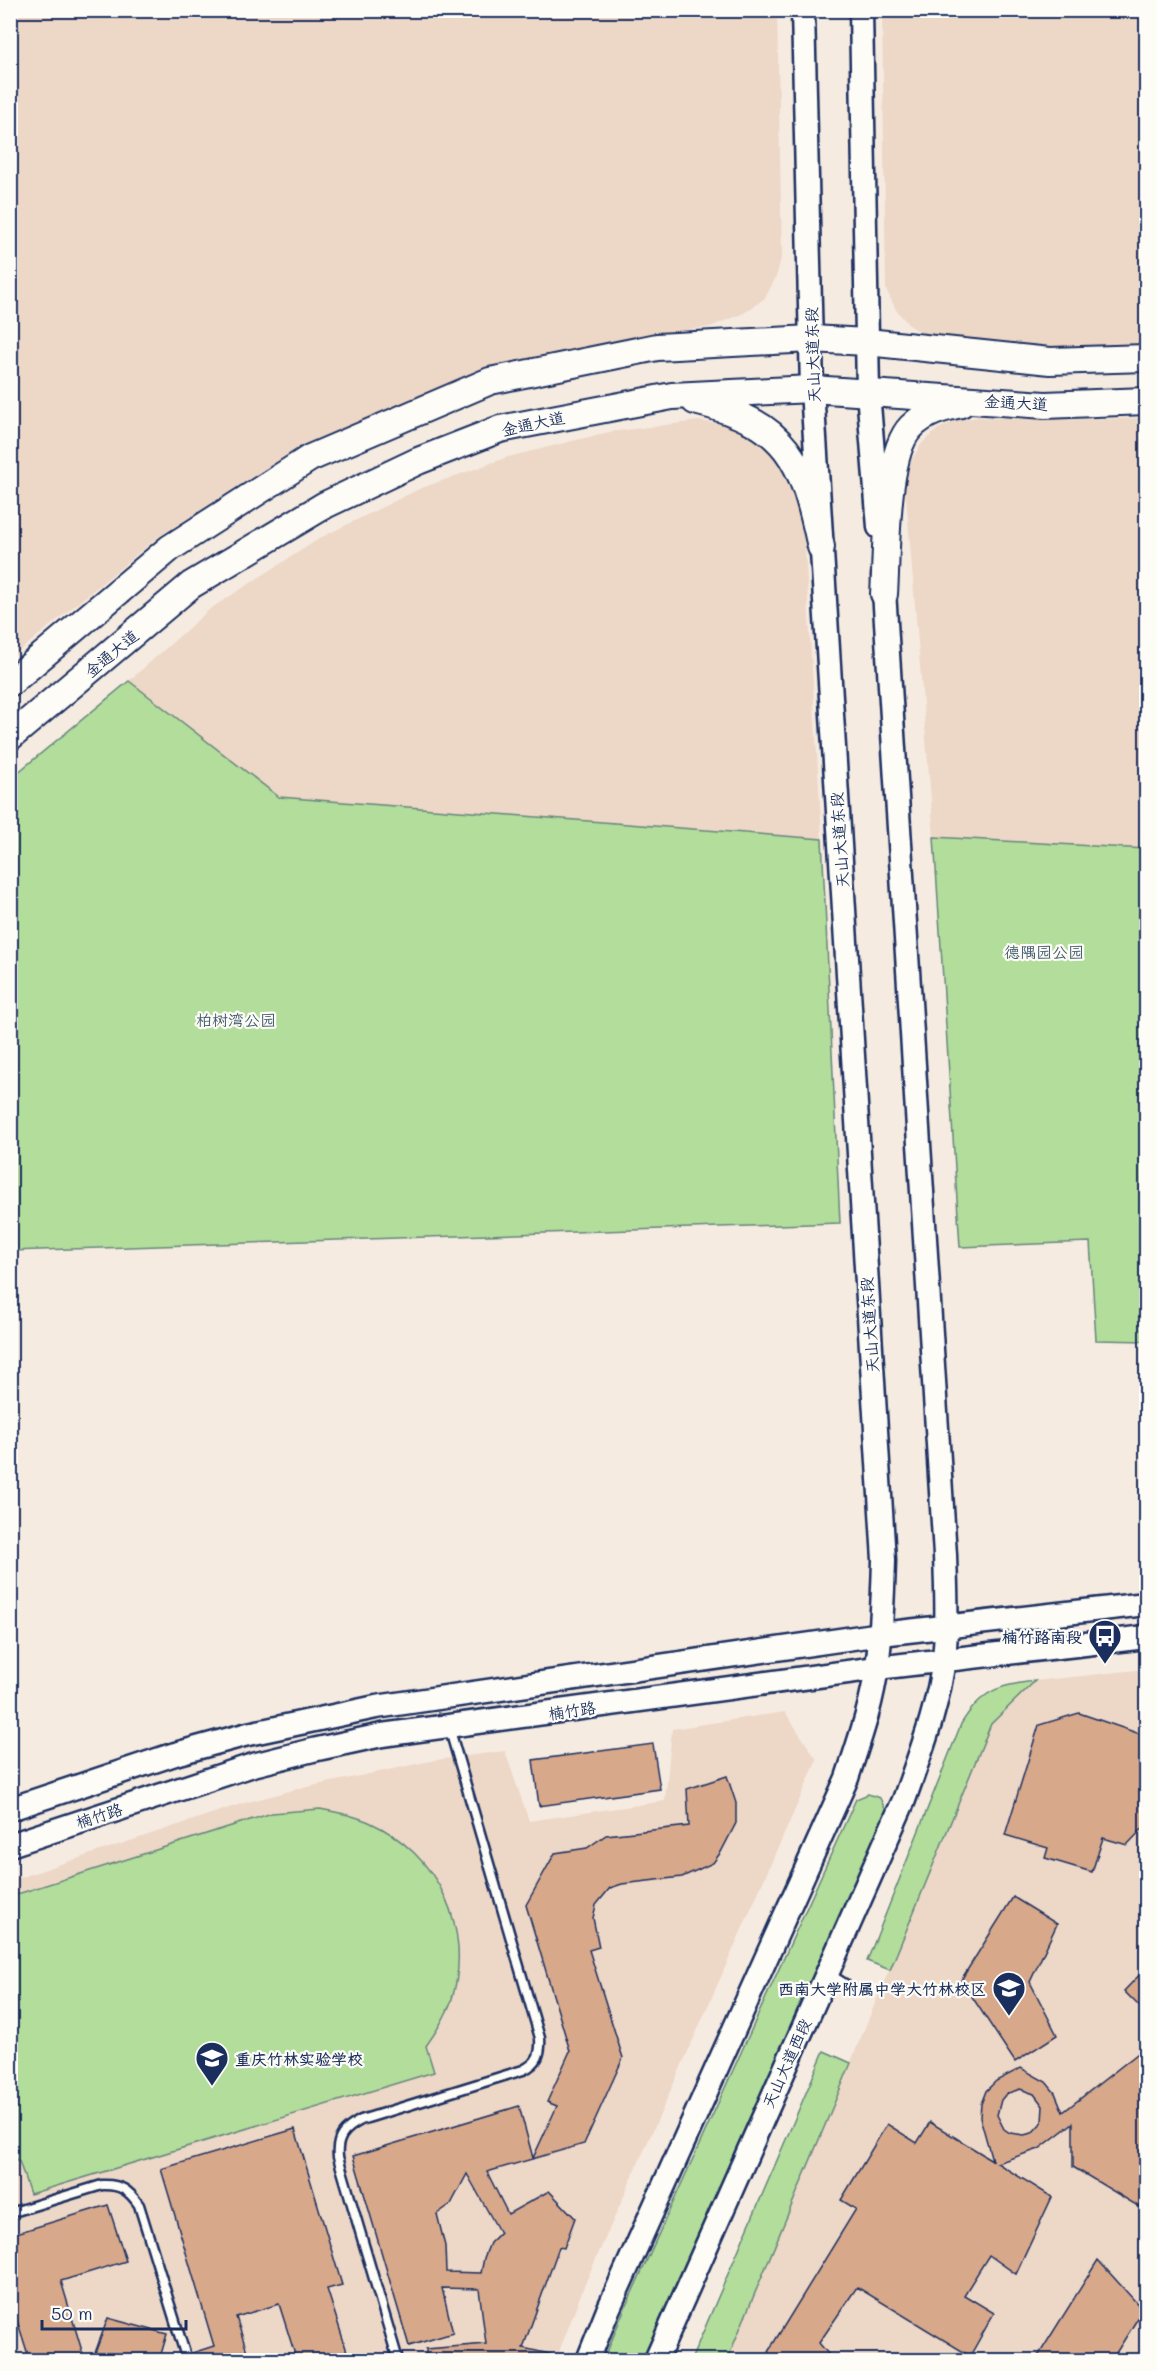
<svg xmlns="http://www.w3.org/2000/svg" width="1157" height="2371" font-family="Mali,'LXGW WenKai TC',sans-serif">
  <rect width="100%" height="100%" fill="#f6ebe1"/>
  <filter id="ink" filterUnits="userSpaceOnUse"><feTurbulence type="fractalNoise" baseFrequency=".0167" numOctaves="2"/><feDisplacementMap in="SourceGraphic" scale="12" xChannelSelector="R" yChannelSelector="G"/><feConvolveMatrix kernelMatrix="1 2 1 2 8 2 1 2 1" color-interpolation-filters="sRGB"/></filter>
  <g filter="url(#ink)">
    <g fill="#edd7c7">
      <path d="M11,10L777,11L782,255L776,277L765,298L744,313L710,327L657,333L485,369L302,445L158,537L11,658Z"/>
      <path d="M882,11H1146V349L1052,353L930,338L909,325L896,310L886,289Z"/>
      <path d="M979,417L1046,420L1146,418V849L934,837L905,483L911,461L922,443L938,429L958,420Z"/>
      <path d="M698,421L731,425L758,437L777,456L790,478L801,507L805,549L822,839L279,797L129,681L210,609L322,537L419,489L508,457L609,432Z"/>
      <path d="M1146,1669V2347L1137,2360H727L991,1724L1035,1681Z"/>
      <path d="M785,1712L817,1760L584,2286L556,2360H11L10,1881L241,1804L293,1790L436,1760L505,1751L529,1821L665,1801L672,1729Z"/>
    </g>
    <g fill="#b2dd9b" stroke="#66867c" stroke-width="1.5">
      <path d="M129,681L279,797L822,839L840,1223L11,1251V778Z"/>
      <path d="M934,837L1146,849V1341L1096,1340L1090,1242L960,1247Z"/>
      <path d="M1035,1681L991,1724L890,1970L867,1961L961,1724C982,1690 997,1686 1035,1681Z"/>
      <path d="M868,1794L880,1798L886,1811L642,2360H604L621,2317L856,1799Z"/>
      <path d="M320,1809C337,1812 353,1815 369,1822C438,1853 475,1930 451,2002C445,2018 436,2032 426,2046L434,2072L30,2194L19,2161L11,2157V1896L272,1813Z"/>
      <path d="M824,2051L851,2063L727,2360H691Z"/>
    </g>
    <g fill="#d8a88b" stroke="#1b2f5e" stroke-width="1.5" fill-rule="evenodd">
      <path d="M1079,1713L1146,1736V1825L1127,1845L1103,1838L1092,1872L1045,1858L1048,1848L1005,1835L1039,1725Z"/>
      <path d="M653,1744L660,1789L539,1806L533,1760Z"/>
      <path d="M727,1776L736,1803V1823L721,1852L713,1863L682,1877L622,1884L610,1888L596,1905L593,1918L599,1947L589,1950L623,2058L584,2144L487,2172L508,2214L549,2191L575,2218L564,2248L559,2247L523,2348L550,2354L549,2361H426V2349L486,2344L479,2289L442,2288L453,2333L409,2346L353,2156L519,2106L533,2158L557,2106L547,2102L570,2051L526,1905L555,1853L587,1848L606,1835L689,1826L687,1789ZM467,2174L500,2233L490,2243L484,2258L481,2273L446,2272L445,2246L437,2214L451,2204Z"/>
      <path d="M1013,1897L1057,1924L1030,1982L1057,2035L1015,2062L961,1980Z"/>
      <path d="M1146,1968V2013L1124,1991Z"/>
      <path d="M1146,2047V2211L1073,2167V2123L1039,2149L997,2163L1052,2197L1016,2274L989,2255L964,2295L994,2313L970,2356L857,2287L819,2343L834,2361H776L768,2352L856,2209L841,2200L887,2124L917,2143L930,2122L992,2160L980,2117L981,2104L986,2091L996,2081L1021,2068L1046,2082L1055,2093L1063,2112ZM1020,2089L1034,2094L1043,2106L1042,2122L1032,2133L1024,2135L1010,2133L1004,2129L997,2115L1001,2100L1006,2094Z"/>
      <path d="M295,2129L342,2285L327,2289L350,2361H297L279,2304L236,2317L250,2361H193L192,2353L214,2346L161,2169Z"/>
      <path d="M108,2205L126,2261L61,2281L85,2361H30L10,2298V2235Z"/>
      <path d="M1098,2260L1143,2310L1111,2361H1035Z"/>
      <path d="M108,2318L167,2334L159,2361H92Z"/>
    </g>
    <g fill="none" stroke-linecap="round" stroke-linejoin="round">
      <g stroke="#1b2f5e" stroke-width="13">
        <g id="lane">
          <path d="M829,1974L845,1984"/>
          <path d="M10,2213L102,2185C120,2184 129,2190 139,2205L187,2360"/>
          <path d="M398,2360L338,2157C336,2138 344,2129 361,2120L523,2070C538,2063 541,2054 540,2038L449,1727"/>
        </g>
      </g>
      <g stroke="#1b2f5e" stroke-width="27">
        <g id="secondary">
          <path d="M861,10L868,392L879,527"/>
          <path d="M10,1809L175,1754L248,1734L376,1707L881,1634L1146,1604"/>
          <path d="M10,1845L253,1765L313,1750L382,1735L877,1668L1146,1637"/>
          <path d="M588,2360L608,2310L847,1778C859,1741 872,1705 877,1666C882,1631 883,1596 884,1560L812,389L803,10"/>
          <path d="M656,2360L904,1800C920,1754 939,1706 944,1657C948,1623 946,1589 945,1555L883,575"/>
        </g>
      </g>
      <g stroke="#1b2f5e" stroke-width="30">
        <g id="primary">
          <path d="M695,401C789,424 802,459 821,547"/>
          <path d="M884,594C887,554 884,454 911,427C925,413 942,408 961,404"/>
          <path d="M10,683L170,548L310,458L490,381L657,347L811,339L867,342L1050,361L1146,358"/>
          <path d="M10,737L191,585L325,505L418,461L500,429L672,396L812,389L1045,405L1146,401"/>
        </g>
      </g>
      <use href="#lane" stroke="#fdfcf7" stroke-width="8"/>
      <use href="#secondary" stroke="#fdfcf7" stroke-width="22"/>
      <use href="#primary" stroke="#fdfcf7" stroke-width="26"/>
    </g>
  </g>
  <defs>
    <g id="bus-pin" transform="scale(1.725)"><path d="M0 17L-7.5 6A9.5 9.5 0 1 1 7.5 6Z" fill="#1b2f5e" stroke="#fdfcf7"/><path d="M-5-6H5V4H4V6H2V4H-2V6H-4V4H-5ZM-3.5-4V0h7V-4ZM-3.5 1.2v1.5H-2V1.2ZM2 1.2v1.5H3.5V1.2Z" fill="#fff"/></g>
    <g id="school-pin" transform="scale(1.725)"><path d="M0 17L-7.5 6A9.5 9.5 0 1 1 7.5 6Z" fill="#1b2f5e" stroke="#fdfcf7"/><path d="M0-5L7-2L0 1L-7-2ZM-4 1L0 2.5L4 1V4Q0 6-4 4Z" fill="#fff"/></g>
  </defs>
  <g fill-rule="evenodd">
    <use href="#bus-pin" x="1105" y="1636"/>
    <use href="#school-pin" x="1009" y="1988"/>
    <use href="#school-pin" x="212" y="2058"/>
  </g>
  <g text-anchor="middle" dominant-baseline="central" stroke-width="4.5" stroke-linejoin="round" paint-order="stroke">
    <g font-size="16" fill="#1b2f5e" stroke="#fdfcf7">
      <text transform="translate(812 355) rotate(-92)">天山大道东段</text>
      <text transform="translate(1016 402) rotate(3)">金通大道</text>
      <text transform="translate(533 423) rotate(-12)">金通大道</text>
      <text transform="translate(111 653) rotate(-40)">金通大道</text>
      <text transform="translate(839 840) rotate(-94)">天山大道东段</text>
      <text transform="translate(869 1325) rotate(-94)">天山大道东段</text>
      <text transform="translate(572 1710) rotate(-8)">楠竹路</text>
      <text transform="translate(99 1815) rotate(-18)">楠竹路</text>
      <text transform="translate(786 2063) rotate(-66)">天山大道西段</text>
    </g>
    <g font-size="16" fill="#415a6d" stroke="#fdfcf7">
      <text x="1044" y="951">德隅园公园</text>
      <text x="236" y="1019">柏树湾公园</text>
    </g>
    <g font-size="16" font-weight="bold" fill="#1b2f5e" stroke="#fdfcf7" text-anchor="end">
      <text x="1082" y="1636">楠竹路南段</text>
      <text x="986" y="1988">西南大学附属中学大竹林校区</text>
      <text x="235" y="2058" text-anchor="start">重庆竹林实验学校</text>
    </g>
  </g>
  <rect width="1157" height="2371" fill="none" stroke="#fdfcf7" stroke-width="36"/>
  <rect x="18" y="18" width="1121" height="2335" fill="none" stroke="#1b2f5e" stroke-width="2" filter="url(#ink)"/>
  <path d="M42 2320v9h144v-9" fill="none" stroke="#1b2f5e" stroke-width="3"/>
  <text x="51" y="2320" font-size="18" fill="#1b2f5e" stroke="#fdfcf7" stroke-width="4.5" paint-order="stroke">50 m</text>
</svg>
